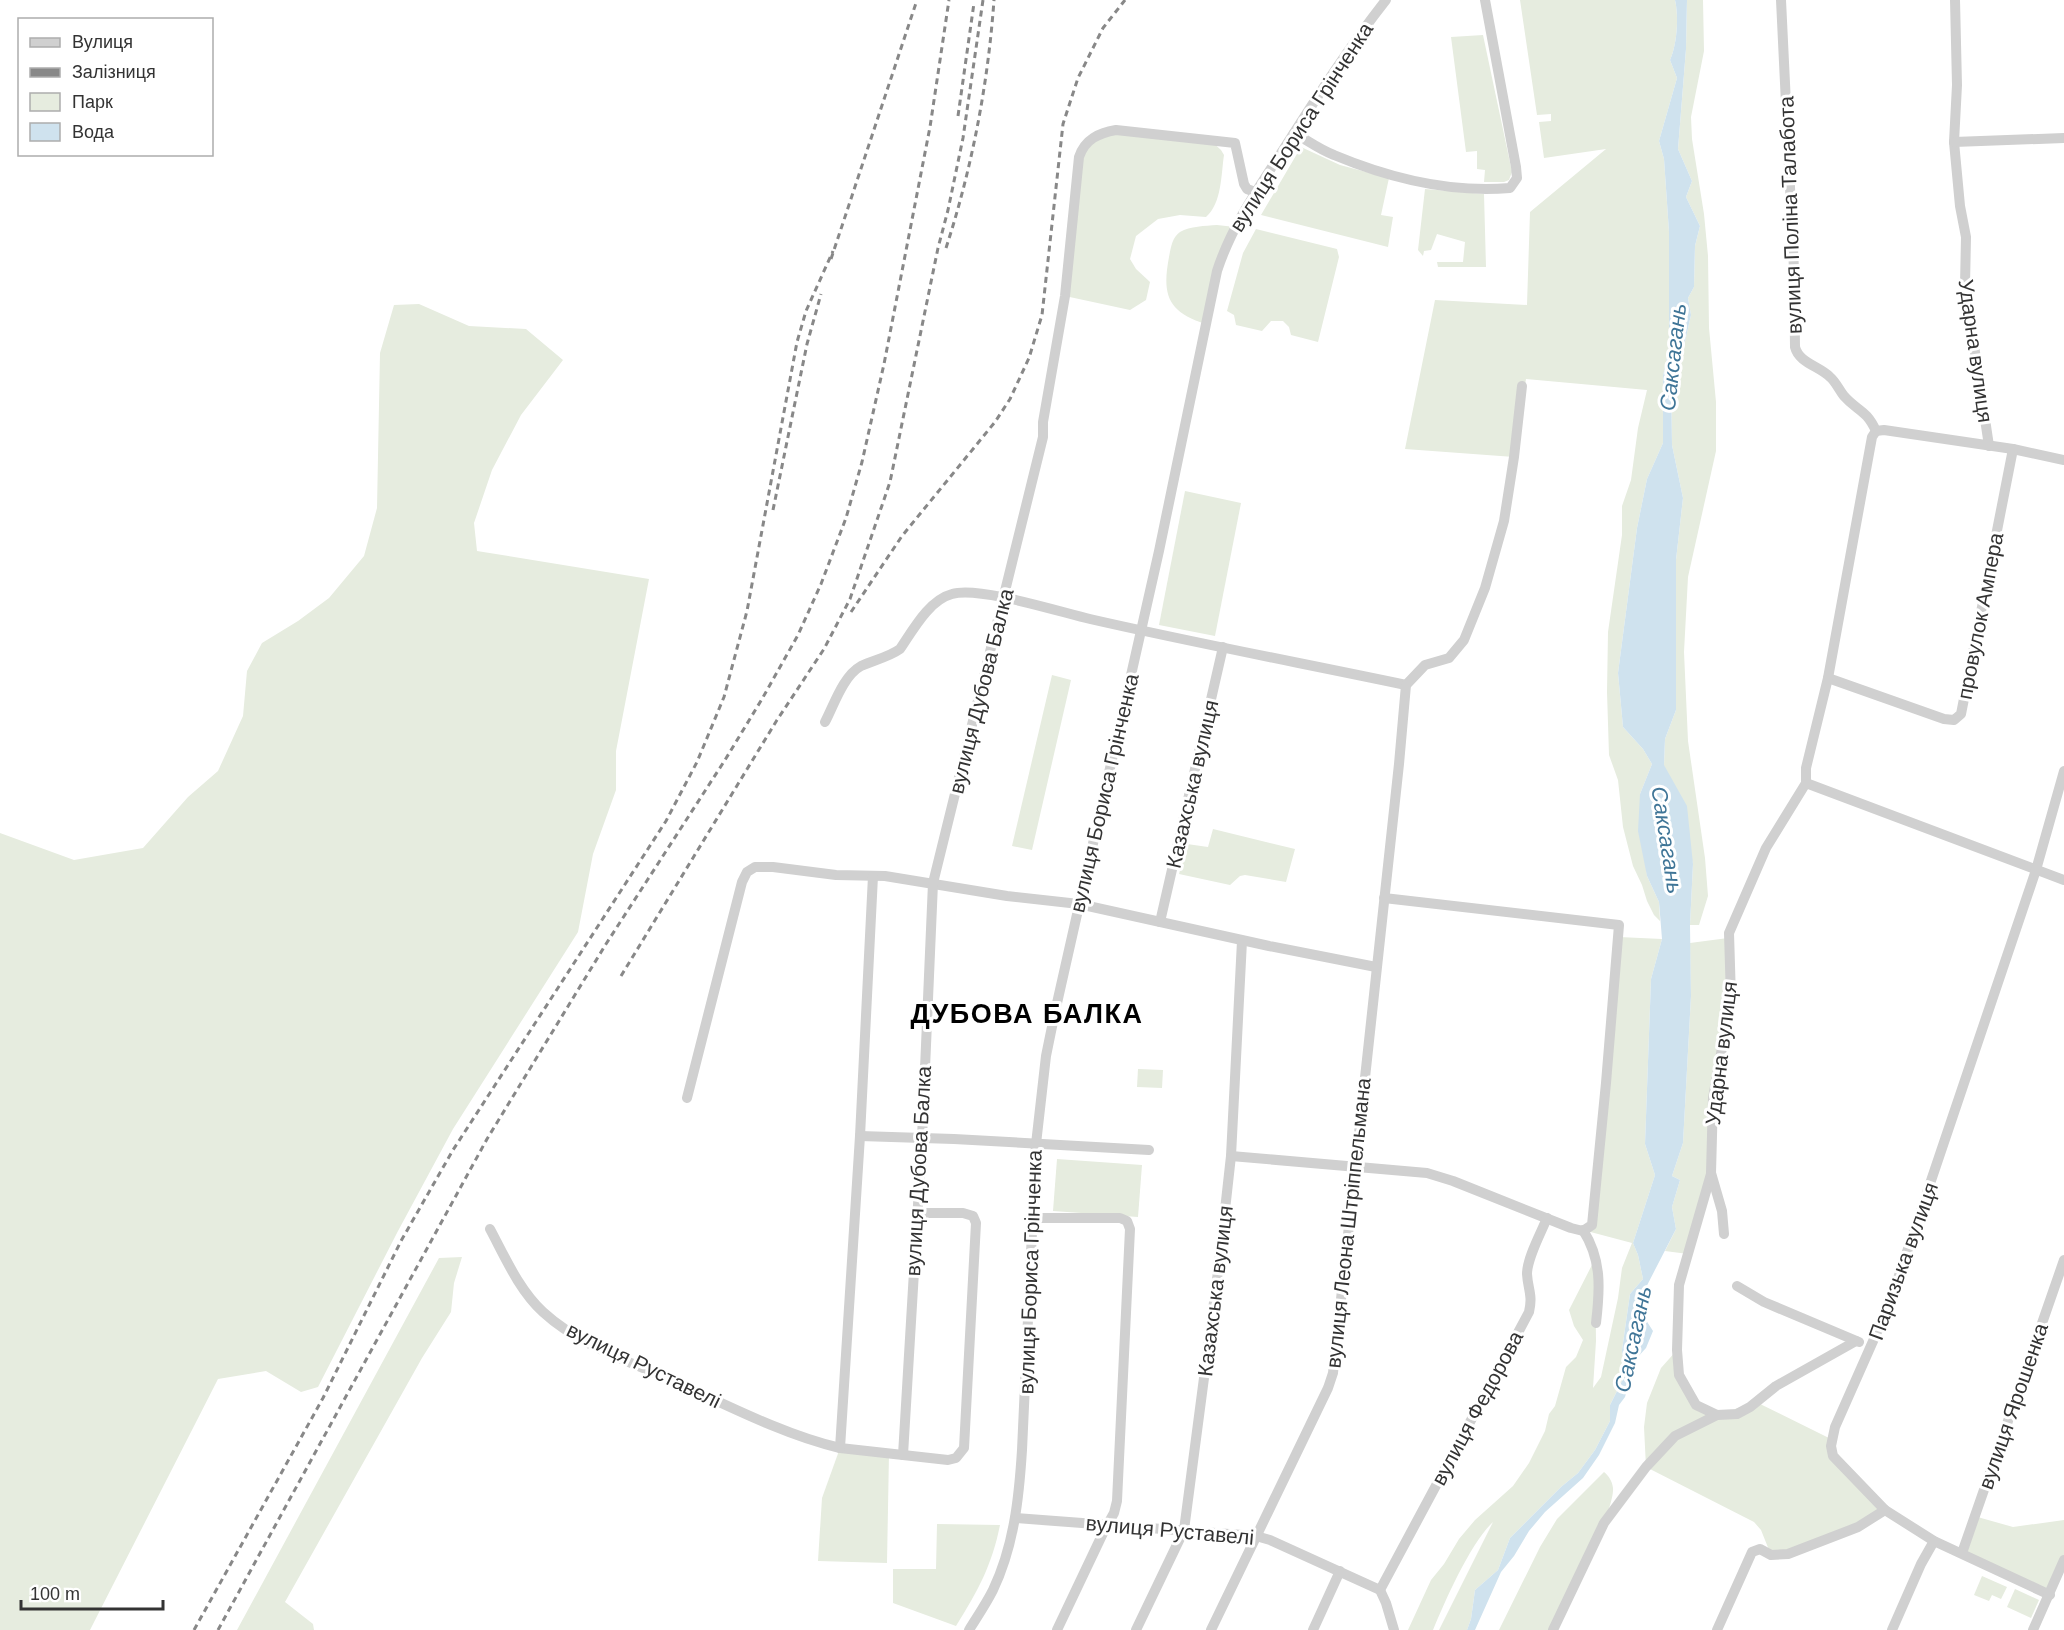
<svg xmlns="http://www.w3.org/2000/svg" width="2064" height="1630" font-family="Arial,sans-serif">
  <rect width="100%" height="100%" fill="#fff"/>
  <g fill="#e6ecdf">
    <path d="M1520,0H1675C1679,17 1677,44 1670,60L1677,78L1659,141L1664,159L1669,232V348L1663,376V443L1647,479L1637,528L1618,673L1623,727L1643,749L1652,764L1640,794L1647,876L1659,902L1660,921L1654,915L1647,901L1642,885L1633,866L1623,827L1618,780L1609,755L1607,692L1608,632L1622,535V506L1631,480L1638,428L1647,390L1526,379L1514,457L1405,449L1435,300L1527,305L1530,212L1606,149L1544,158L1539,122L1551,121V114L1537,115Z"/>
    <path d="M1687,0H1703L1704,51L1691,117L1692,139L1704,214L1708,256L1709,328L1716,402V451L1688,577L1684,652L1688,741L1705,858L1708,896L1699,925H1690L1693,864L1664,766L1665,739L1676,710V560L1683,498L1672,445L1671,374L1682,355L1691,315L1688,298L1694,287L1695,246L1700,226L1686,197L1692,181L1678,149L1686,49Z"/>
    <path d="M1483,35L1512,172L1509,180L1504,182H1484L1485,170L1477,169V151L1466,152L1451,37Z"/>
    <path d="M1102,133L1210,140L1221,150L1224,155C1221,175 1222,203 1206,217L1180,215L1158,219L1136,236L1130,259L1136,269L1150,282L1146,300L1130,310L1065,296L1079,157Z"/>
    <path d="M1301,147L1340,165L1389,178L1381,215L1393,217L1388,247L1261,215Z"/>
    <path d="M1425,189L1484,194L1486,267H1438L1437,262H1463L1465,242L1437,234L1431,250L1424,251L1423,256L1418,250Z"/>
    <path d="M1217,225L1235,227L1206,324C1167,312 1162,294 1169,257C1171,247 1172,238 1180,232C1190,226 1205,226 1217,225Z"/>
    <path d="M1256,229L1337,249L1339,257L1318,342L1291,335L1289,327L1283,321H1271L1262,331L1236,325L1234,315L1227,311L1243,253Z"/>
    <path d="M419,304L469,326L526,329L563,360L521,415L492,470L474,523L477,551L649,579L616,751V790L593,854L578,932L453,1129L398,1231L318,1387L301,1392L266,1371L218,1379L90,1630H0V833L74,860L143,848L188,797L218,771L243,716L247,671L262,643L298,621L329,598L364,556L377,508L380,353L394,305Z"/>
    <path d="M1185,491L1241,503L1215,636L1159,625Z"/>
    <path d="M1052,675L1071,680L1032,850L1012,846Z"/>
    <path d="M1213,829L1295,849L1286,882L1245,875L1240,876L1230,885L1179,874L1187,844L1208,847Z"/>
    <path d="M1619,937L1662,939L1651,979L1645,1144L1655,1175L1633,1243L1638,1255L1643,1279L1630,1294L1622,1350L1625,1375L1610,1405V1421L1595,1450L1578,1473L1561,1487L1510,1538L1498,1570L1475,1590L1471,1619L1467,1630H1439L1493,1522C1471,1542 1445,1601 1433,1630H1408L1431,1580L1444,1564L1459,1539L1475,1520L1513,1486L1529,1463L1545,1431L1549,1414L1555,1406L1566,1367L1576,1357L1583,1340L1574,1326L1569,1310L1595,1259L1596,1341L1593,1388L1601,1377L1618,1298L1622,1268L1632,1243L1583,1230L1592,1225Z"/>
    <path d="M1728,938L1731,977L1713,1098L1711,1173L1688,1254L1665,1251L1676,1229L1672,1207L1680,1180L1672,1176L1683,1143L1691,996L1690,943Z"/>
    <path d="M1138,1069L1163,1070L1162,1088L1137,1087Z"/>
    <path d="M1057,1159L1142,1165L1138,1217L1053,1211Z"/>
    <path d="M462,1257L454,1283L451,1312L422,1358L285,1602L313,1624L314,1630H237L439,1258Z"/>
    <path d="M1677,1350L1679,1375L1696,1405L1717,1415L1756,1402L1831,1439V1446L1885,1510L1858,1527L1771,1555L1761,1530L1754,1522L1646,1467L1644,1427L1647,1403L1661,1368Z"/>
    <path d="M840,1448L889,1453L887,1563L818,1561L822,1498Z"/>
    <path d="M1604,1472C1609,1476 1612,1481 1613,1488C1615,1511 1566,1604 1553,1630H1499L1540,1547L1557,1519Z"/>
    <path d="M1974,1516L2013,1527L2064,1520V1560L2050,1595L1962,1553Z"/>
    <path d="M937,1524L1000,1525C992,1565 978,1591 956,1626L893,1603V1569H936Z"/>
    <path d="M1982,1576L2007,1587L2001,1599L1992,1595L1989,1601L1974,1595Z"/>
    <path d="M2015,1589L2039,1600L2031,1618L2007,1607Z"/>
  </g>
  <path fill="#cfe2ee" d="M1675,0H1687L1686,49L1678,149L1692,181L1686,197L1700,226L1695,246L1694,287L1688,298L1691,315L1682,355L1671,374L1672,445L1683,498L1676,560V710L1665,739L1664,765L1687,806L1693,864L1690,925L1691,996L1683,1143L1672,1176L1680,1180L1672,1207L1676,1229L1639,1301L1644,1317L1653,1331L1646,1348L1636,1359L1625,1397L1619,1405L1615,1423L1599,1455L1583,1478L1545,1512L1529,1531L1514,1556L1501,1572L1475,1630H1467L1471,1619L1475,1590L1498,1570L1510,1538L1561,1487L1578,1473L1595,1450L1610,1421V1405L1625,1375L1622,1350L1630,1294L1643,1279L1638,1255L1633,1243L1655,1175L1645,1144L1651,979L1662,939L1659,902L1647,876L1638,831L1640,794L1652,764L1643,749L1623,727L1618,673L1637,528L1647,479L1663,443V376L1669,348V232L1664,159L1659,141L1677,78L1670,60C1677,44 1679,17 1675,0Z"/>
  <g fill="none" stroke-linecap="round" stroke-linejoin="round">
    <g stroke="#d0d0d0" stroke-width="10">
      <path d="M1781,0L1794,270L1795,347C1799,363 1819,366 1830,377C1836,382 1839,390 1844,396C1857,411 1866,409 1876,431"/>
      <path d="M1955,0L1957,85L1954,142L1960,206L1966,237L1965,285L1989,446"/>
      <path d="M1294,133C1307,140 1320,150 1334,155C1389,178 1451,193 1510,188L1517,178L1516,167L1485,0"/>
      <path d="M1954,142L2064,138"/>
      <path d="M1876,431L1884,430L2013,449L2064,460"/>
      <path d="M1828,678L1944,719L1954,720L1961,714L2013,449"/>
      <path d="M825,722C834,705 843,676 861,666C874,660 889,657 900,649C913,630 929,600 952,594C979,586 1060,612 1090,619C1195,643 1301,663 1406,685"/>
      <path d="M1806,783L2064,880"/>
      <path d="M1160,922L1223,647"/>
      <path d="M687,1098L742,882L747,872L755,867H773L836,875L885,876L1007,896L1079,904L1269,946L1376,967"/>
      <path d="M860,1136L954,1139L1149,1150"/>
      <path d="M1231,1156L1427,1173L1453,1181L1571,1228L1583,1231L1592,1225L1606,1083L1619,925L1384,898"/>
      <path d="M1711,1174L1679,1285L1677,1350L1679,1375L1696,1405L1717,1415L1737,1414L1750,1407L1776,1386L1856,1341"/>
      <path d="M1034,1218H1120L1127,1221L1130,1229L1117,1501L1114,1513L1104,1531L1057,1630"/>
      <path d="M490,1229C505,1257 519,1290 543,1312C580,1346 631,1362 676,1382C726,1405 787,1436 840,1448L948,1460L956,1458L964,1448L976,1223L973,1216L963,1213H916"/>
      <path d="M1583,1230C1602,1260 1600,1289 1596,1323"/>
      <path d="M1724,1234L1722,1211L1711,1173L1713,1098L1731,998L1729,933L1766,848L1806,783V768L1828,678L1872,437L1876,431"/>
      <path d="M1737,1286L1764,1302L1859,1342"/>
      <path d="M840,1448L860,1136L873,876"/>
      <path d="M903,1455L922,1138L933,883L1043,437V422L1065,296L1079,157C1085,139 1099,133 1116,130L1235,143L1244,184L1247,189L1255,192"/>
      <path d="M1015,1518L1256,1536L1270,1540L1380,1590L1386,1603L1394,1630"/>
      <path d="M1962,1553L2064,1260"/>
      <path d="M1380,1590L1529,1312C1533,1295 1528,1290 1527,1274C1527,1258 1541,1233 1547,1218"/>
      <path d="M2050,1595L1934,1541L1885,1510L1833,1456L1831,1446L1835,1427L1889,1305L2036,870L2064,771"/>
      <path d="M969,1630C977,1617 986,1604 993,1590C1014,1546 1019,1498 1022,1450L1036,1144L1046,1056L1055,1012L1159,551L1217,271C1232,225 1259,187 1285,147C1317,97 1349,47 1386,0"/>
      <path d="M1136,1630L1184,1530L1219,1264L1231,1156L1242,941"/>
      <path d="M1211,1630L1328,1388L1333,1373L1399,764L1406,685L1425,665L1449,658L1464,640L1485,588L1504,521L1514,457L1522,386"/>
      <path d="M1313,1630L1340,1571"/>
      <path d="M1553,1630L1604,1523L1646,1467L1675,1436L1717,1415"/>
      <path d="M1717,1630L1752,1552L1760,1549L1771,1555L1788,1554L1858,1527L1885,1510"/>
      <path d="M1892,1630L1921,1564L1934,1541"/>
      <path d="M2033,1630L2064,1560"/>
    </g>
    <g stroke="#888" stroke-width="3" stroke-dasharray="6 4.5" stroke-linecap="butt">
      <path d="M958,116L974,3"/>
      <path d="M946,248C972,168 988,84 994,0"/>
      <path d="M831,259L917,0"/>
      <path d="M773,510L807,344L821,294"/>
      <path d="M851,612L902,536L995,422L1010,399L1029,358L1042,315L1063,124L1078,78L1103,28L1125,0"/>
      <path d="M621,976L777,720L824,649L850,599L890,482L938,248L948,210L963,138L983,0"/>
      <path d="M194,1630L323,1398L401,1241L453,1150L666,821L697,762L724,697L747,611L797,342L806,311L833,251"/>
      <path d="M218,1630L487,1139L606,944L725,760L762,699L798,635L821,584L846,518L862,462L884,364L930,127L949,0"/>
    </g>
  </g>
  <g text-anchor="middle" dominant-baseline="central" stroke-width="6" stroke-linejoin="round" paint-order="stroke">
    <g font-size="21" fill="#333" stroke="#fff">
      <text transform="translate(1301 127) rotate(-57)">вулиця Бориса Грінченка</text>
      <text transform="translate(1790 215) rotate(-92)">вулиця Поліна Талабота</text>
      <text transform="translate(1976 351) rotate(82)">Ударна вулиця</text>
      <text transform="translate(1980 616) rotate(-79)">провулок Ампера</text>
      <text transform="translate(981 691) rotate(-76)">вулиця Дубова Балка</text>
      <text transform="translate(1192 784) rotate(-77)">Казахська вулиця</text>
      <text transform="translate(1104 793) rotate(-77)">вулиця Бориса Грінченка</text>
      <text transform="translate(1721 1053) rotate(-83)">Ударна вулиця</text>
      <text transform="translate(918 1171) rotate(-87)">вулиця Дубова Балка</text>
      <text transform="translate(1348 1223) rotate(-84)">вулиця Леона Штріппельмана</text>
      <text transform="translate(1903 1261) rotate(-70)">Паризька вулиця</text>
      <text transform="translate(1030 1272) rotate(-88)">вулиця Бориса Грінченка</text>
      <text transform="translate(1215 1291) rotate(-83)">Казахська вулиця</text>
      <text transform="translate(644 1365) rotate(26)">вулиця Руставелі</text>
      <text transform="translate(2013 1406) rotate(-71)">вулиця Ярошенка</text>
      <text transform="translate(1477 1408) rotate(-62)">вулиця Федорова</text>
      <text transform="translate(1170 1530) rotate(5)">вулиця Руставелі</text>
    </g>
    <g font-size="22" font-style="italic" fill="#3f7597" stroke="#fff">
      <text transform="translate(1673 357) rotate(-84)">Саксагань</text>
      <text transform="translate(1667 840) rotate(81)">Саксагань</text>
      <text transform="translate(1633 1339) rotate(-78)">Саксагань</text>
    </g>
    <g font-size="27" font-weight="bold" letter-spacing="1.5" fill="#000" stroke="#fff">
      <text x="1027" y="1014">ДУБОВА БАЛКА</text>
    </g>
  </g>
  <rect x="18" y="18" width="195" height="138" fill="#ffffff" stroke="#adadad" stroke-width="1.5"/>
  <rect x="30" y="38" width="30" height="9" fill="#d0d0d0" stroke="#adadad" stroke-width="1.5"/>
  <text x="72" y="48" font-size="18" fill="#333333">Вулиця</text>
  <rect x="30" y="68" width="30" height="9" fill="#888888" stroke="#adadad" stroke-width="1.5"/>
  <text x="72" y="78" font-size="18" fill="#333333">Залізниця</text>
  <rect x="30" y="93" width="30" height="18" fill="#e6ecdf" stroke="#adadad" stroke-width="1.5"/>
  <text x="72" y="108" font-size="18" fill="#333333">Парк</text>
  <rect x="30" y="123" width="30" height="18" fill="#cfe2ee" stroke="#adadad" stroke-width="1.5"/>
  <text x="72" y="138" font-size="18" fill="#333333">Вода</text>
  <path d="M21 1600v9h142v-9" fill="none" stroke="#333333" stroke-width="3"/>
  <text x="30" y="1600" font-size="18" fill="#333333" stroke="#ffffff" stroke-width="4.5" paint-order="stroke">100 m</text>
</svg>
